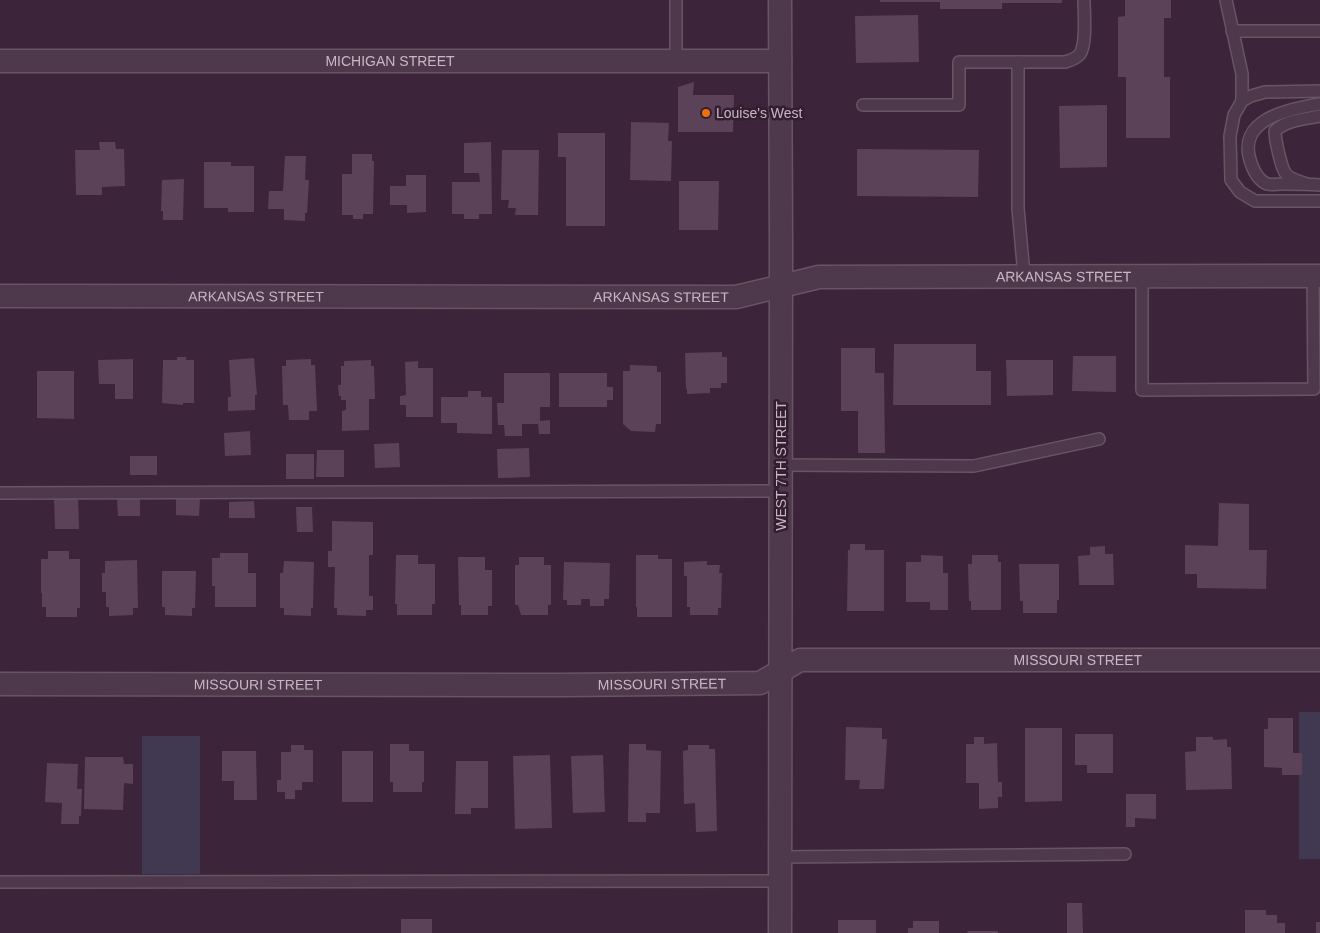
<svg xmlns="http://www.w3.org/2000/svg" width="1320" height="933" font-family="Arial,sans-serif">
  <rect width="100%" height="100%" fill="#3c253a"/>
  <g fill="#413951">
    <rect x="1299" y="712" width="21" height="147"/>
    <rect x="142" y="736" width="58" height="138"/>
  </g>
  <g fill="#5b4259">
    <path d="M880,0H1062V3H1002V9H940V2H880Z"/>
    <path d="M1125,0H1171V18H1164V77H1170V138H1126V77H1118V17L1125,16Z"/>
    <path d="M918,15L919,62L856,63L855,16Z"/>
    <path d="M694,82L693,95H734L733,132H678V87Z"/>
    <path d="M1107,105V167L1060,168L1059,106Z"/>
    <path d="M631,122L669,123L668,141H672L671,181L630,180Z"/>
    <path d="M558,133H605V226H566V157H558Z"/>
    <path d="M99,142H115L116,149H124L125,186L102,187V195H76L75,150H100Z"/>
    <path d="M491,142L492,214H479V219H464V214H452V182H480L479,173H464V143Z"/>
    <path d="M857,149L979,150L978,197L857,196Z"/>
    <path d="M502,150H539L538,215H515L516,208H508L509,200H501Z"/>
    <path d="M352,154H372V161H374L373,214H363V219H353V215H342V174H352Z"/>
    <path d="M285,156H306L305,180H309L307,213H305V221L284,220V209H268L269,191H283Z"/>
    <path d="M204,162H231V166H254V212H228V208H204Z"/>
    <path d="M406,175H426V212L407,213V205H390V186H406Z"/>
    <path d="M184,179L183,220H163V211H161L162,180Z"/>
    <path d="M679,181H719L718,230H679Z"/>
    <path d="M894,344H976V371H991V405H893Z"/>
    <path d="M841,348H875V373H884L885,453H858V411H841Z"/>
    <path d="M722,352V357H727V383H721V388H710V393L687,394V389H686L685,353Z"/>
    <path d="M1073,356H1116V392L1072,391Z"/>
    <path d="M177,357H186V360H194V403H183V405L162,403L163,360H177Z"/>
    <path d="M254,358L257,395H255V410L228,411V397H231L229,360Z"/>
    <path d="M133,359V399H115V384H99L98,360Z"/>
    <path d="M311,359V365H315L317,411H309V420H289L288,405H283L282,366H286V360Z"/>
    <path d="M371,360V366H374L375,399H369V430L342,431V411L346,410V400H341V396H339L338,385H341V366H344V361Z"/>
    <path d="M1006,360H1053V395L1007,396Z"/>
    <path d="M418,361V368H433V417H406V405H400V396L406,395L405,362Z"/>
    <path d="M630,365L657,366V372H661V424H656L655,432L631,431L623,424V371H630Z"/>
    <path d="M37,371H74V419L37,418Z"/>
    <path d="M504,373H550V407H540V421L550,420V434H539L538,424H522V436H505L504,425H498L497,403H504Z"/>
    <path d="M559,373H607V387H613V400H607V407H559Z"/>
    <path d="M468,391H481V397H492V434L457,433V423H441V397H468Z"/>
    <path d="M250,431L251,455L225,456L224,433Z"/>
    <path d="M399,443L400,467L375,468L374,444Z"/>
    <path d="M529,448L530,477L498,478L497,449Z"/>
    <path d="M317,450H344V477H316Z"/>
    <rect x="286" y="454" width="28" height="25"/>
    <rect x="130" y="456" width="27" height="19"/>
    <path d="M78,497L79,529H55L54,498Z"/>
    <path d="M176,497L200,499L199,516L176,515Z"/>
    <path d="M140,498V516H118L117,499Z"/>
    <path d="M254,501L255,518H229V502Z"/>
    <path d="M1219,503L1249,504V550H1267L1266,589L1197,588V574H1185V545L1218,546Z"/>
    <path d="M296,507H312L313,532H297Z"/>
    <path d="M332,521L373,522V555H369V596H373V610H366V616L337,615V608H334L335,567H328V551H332Z"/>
    <path d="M850,544H865V550H884V611H847L848,550H850Z"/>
    <path d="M1105,546V554H1113L1114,585H1079L1078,556L1090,555V547Z"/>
    <path d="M48,551H69V559H80V608H77V617H46V607H42V593H41V559H48Z"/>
    <path d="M220,553H248V573H256V607H215V586H212V558H220Z"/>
    <path d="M396,555H418V564H435V604H432V615H397V604H395Z"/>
    <path d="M636,555H658V559H672V617H637V607H636Z"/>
    <path d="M921,555L943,556V573H948V610H930V602H906V562H921Z"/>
    <path d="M972,555H998V562H1001V610H971V601H969L968,564H972Z"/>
    <path d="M458,557H485V570H492V606H488V615H461V605H459Z"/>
    <path d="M519,557H544V565H551V605H548V615H521L518,605H515V565H519Z"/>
    <path d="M137,560L138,608H133V615L109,616V607H106V592H102V573H105V561Z"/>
    <path d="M284,561L314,562L313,608H311V616L284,615V608H280V573H283Z"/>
    <path d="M707,561V565H720L719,573H722L721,608H718V615H690V607H687V576H684V562Z"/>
    <path d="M564,562L610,563L609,599H604V606H590V599H581V605H567V600H563Z"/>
    <path d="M1019,564H1059V600H1057V613H1023V601H1020Z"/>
    <path d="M162,571H196L195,608H192V616L165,615V607H162Z"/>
    <path d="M1268,718H1293V753H1302V775H1282V768L1264,767V729H1268Z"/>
    <path d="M846,727L882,728V739H887L884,789H859L860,780H845Z"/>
    <path d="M1025,728H1062V801L1025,802Z"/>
    <path d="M1075,734H1113V773H1087V765H1075Z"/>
    <path d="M974,737H984V744L997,743L998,782H1002V797H998V808L979,809V783H966V744H974Z"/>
    <path d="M1196,737H1213V740L1227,739V747H1231L1232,789L1186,790L1185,752L1196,751Z"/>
    <path d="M390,744H409V751H424V782H422V792H393V782H390Z"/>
    <path d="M629,744H646V750L661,751L660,813H646V822H628Z"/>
    <path d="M291,745H304V750H313V782H302V790H295V799H285V792H277V780H281V752H291Z"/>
    <path d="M688,745H709V749H715L717,831L696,832L695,803L684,804L683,751L688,750Z"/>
    <path d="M222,751H256L257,800H234V781H222Z"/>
    <rect x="342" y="751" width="31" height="51"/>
    <path d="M550,755L552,828L515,829L513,756Z"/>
    <path d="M603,755L605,812L573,813L571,756Z"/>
    <path d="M85,757H123L124,764H133V784L124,783L123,810L84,809Z"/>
    <path d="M456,761H488V808H471V814H455Z"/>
    <path d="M47,763L78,764L77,789H82L81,816H79V824H61L62,803L45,802Z"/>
    <path d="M1126,794H1156V819L1135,818V827H1126Z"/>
    <path d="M1067,903H1082L1083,933H1067Z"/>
    <path d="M1245,910H1266V915H1277V923H1285V933H1245Z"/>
    <rect x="401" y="919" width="31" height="14"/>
    <rect x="838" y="920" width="38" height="13"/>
    <path d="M913,921H939V933H908V928H913Z"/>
    <rect x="1316" y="922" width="4" height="11"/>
    <path d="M967,931H998V933H968Z"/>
  </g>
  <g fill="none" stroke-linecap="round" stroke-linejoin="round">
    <g stroke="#685465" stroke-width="14">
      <g id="service">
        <path d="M676,0V61"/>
        <path d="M1226,0L1242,74V101"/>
        <path d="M1232,31H1320"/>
        <path d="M1018,62V208L1024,276"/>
        <path d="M1320,91L1265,92L1251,96L1242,101L1234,115L1230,136L1231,180L1240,192L1255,201H1320"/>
        <path d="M1320,104C1289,109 1235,119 1251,163C1254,172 1258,180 1267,184C1271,185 1277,184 1282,184C1294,184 1307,184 1320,185"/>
        <path d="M863,105H959V62H1065C1071,60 1076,59 1080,54C1087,43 1084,13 1084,0"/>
        <path d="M1304,183C1298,181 1290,179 1286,174C1281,168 1275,139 1275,131C1286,120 1305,119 1320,116"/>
        <path d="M1142,276V390L1314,389L1313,276"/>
        <path d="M781,465L974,466L1099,439"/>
        <path d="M0,493L781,491"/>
        <path d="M780,857L1125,854"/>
        <path d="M0,882L780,881"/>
      </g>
    </g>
    <g stroke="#685465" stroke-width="25">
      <g id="minor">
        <path d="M780,0L781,247L780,933"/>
        <path id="s1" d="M0,61H780"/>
        <path id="s2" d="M0,296L736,297L819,277L1320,276"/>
        <path id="s3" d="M0,684L563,685L760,683L800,660H1320"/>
      </g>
    </g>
    <use href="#service" stroke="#4d394b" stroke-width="11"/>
    <use href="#minor" stroke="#4d394b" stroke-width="22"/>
  </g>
  <circle fill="#e8710a" stroke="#321e30" stroke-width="2" cx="706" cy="113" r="5"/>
  <g text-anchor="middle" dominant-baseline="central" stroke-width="5" stroke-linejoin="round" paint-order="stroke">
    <g font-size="14" fill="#c8b5c5" stroke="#321e30">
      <text stroke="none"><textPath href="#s1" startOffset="390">MICHIGAN STREET</textPath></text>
      <text stroke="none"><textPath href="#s2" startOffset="1066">ARKANSAS STREET</textPath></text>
      <text stroke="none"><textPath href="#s2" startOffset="256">ARKANSAS STREET</textPath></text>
      <text stroke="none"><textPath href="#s2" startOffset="661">ARKANSAS STREET</textPath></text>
      <text transform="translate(781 466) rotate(-90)">WEST 7TH STREET</text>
      <text stroke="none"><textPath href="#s3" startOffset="1084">MISSOURI STREET</textPath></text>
      <text stroke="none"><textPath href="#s3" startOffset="662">MISSOURI STREET</textPath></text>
      <text stroke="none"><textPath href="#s3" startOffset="258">MISSOURI STREET</textPath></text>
    </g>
    <g font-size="14" fill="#c8b5c5" stroke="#321e30" text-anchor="start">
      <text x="716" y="113">Louise's West</text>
    </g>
  </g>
</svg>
